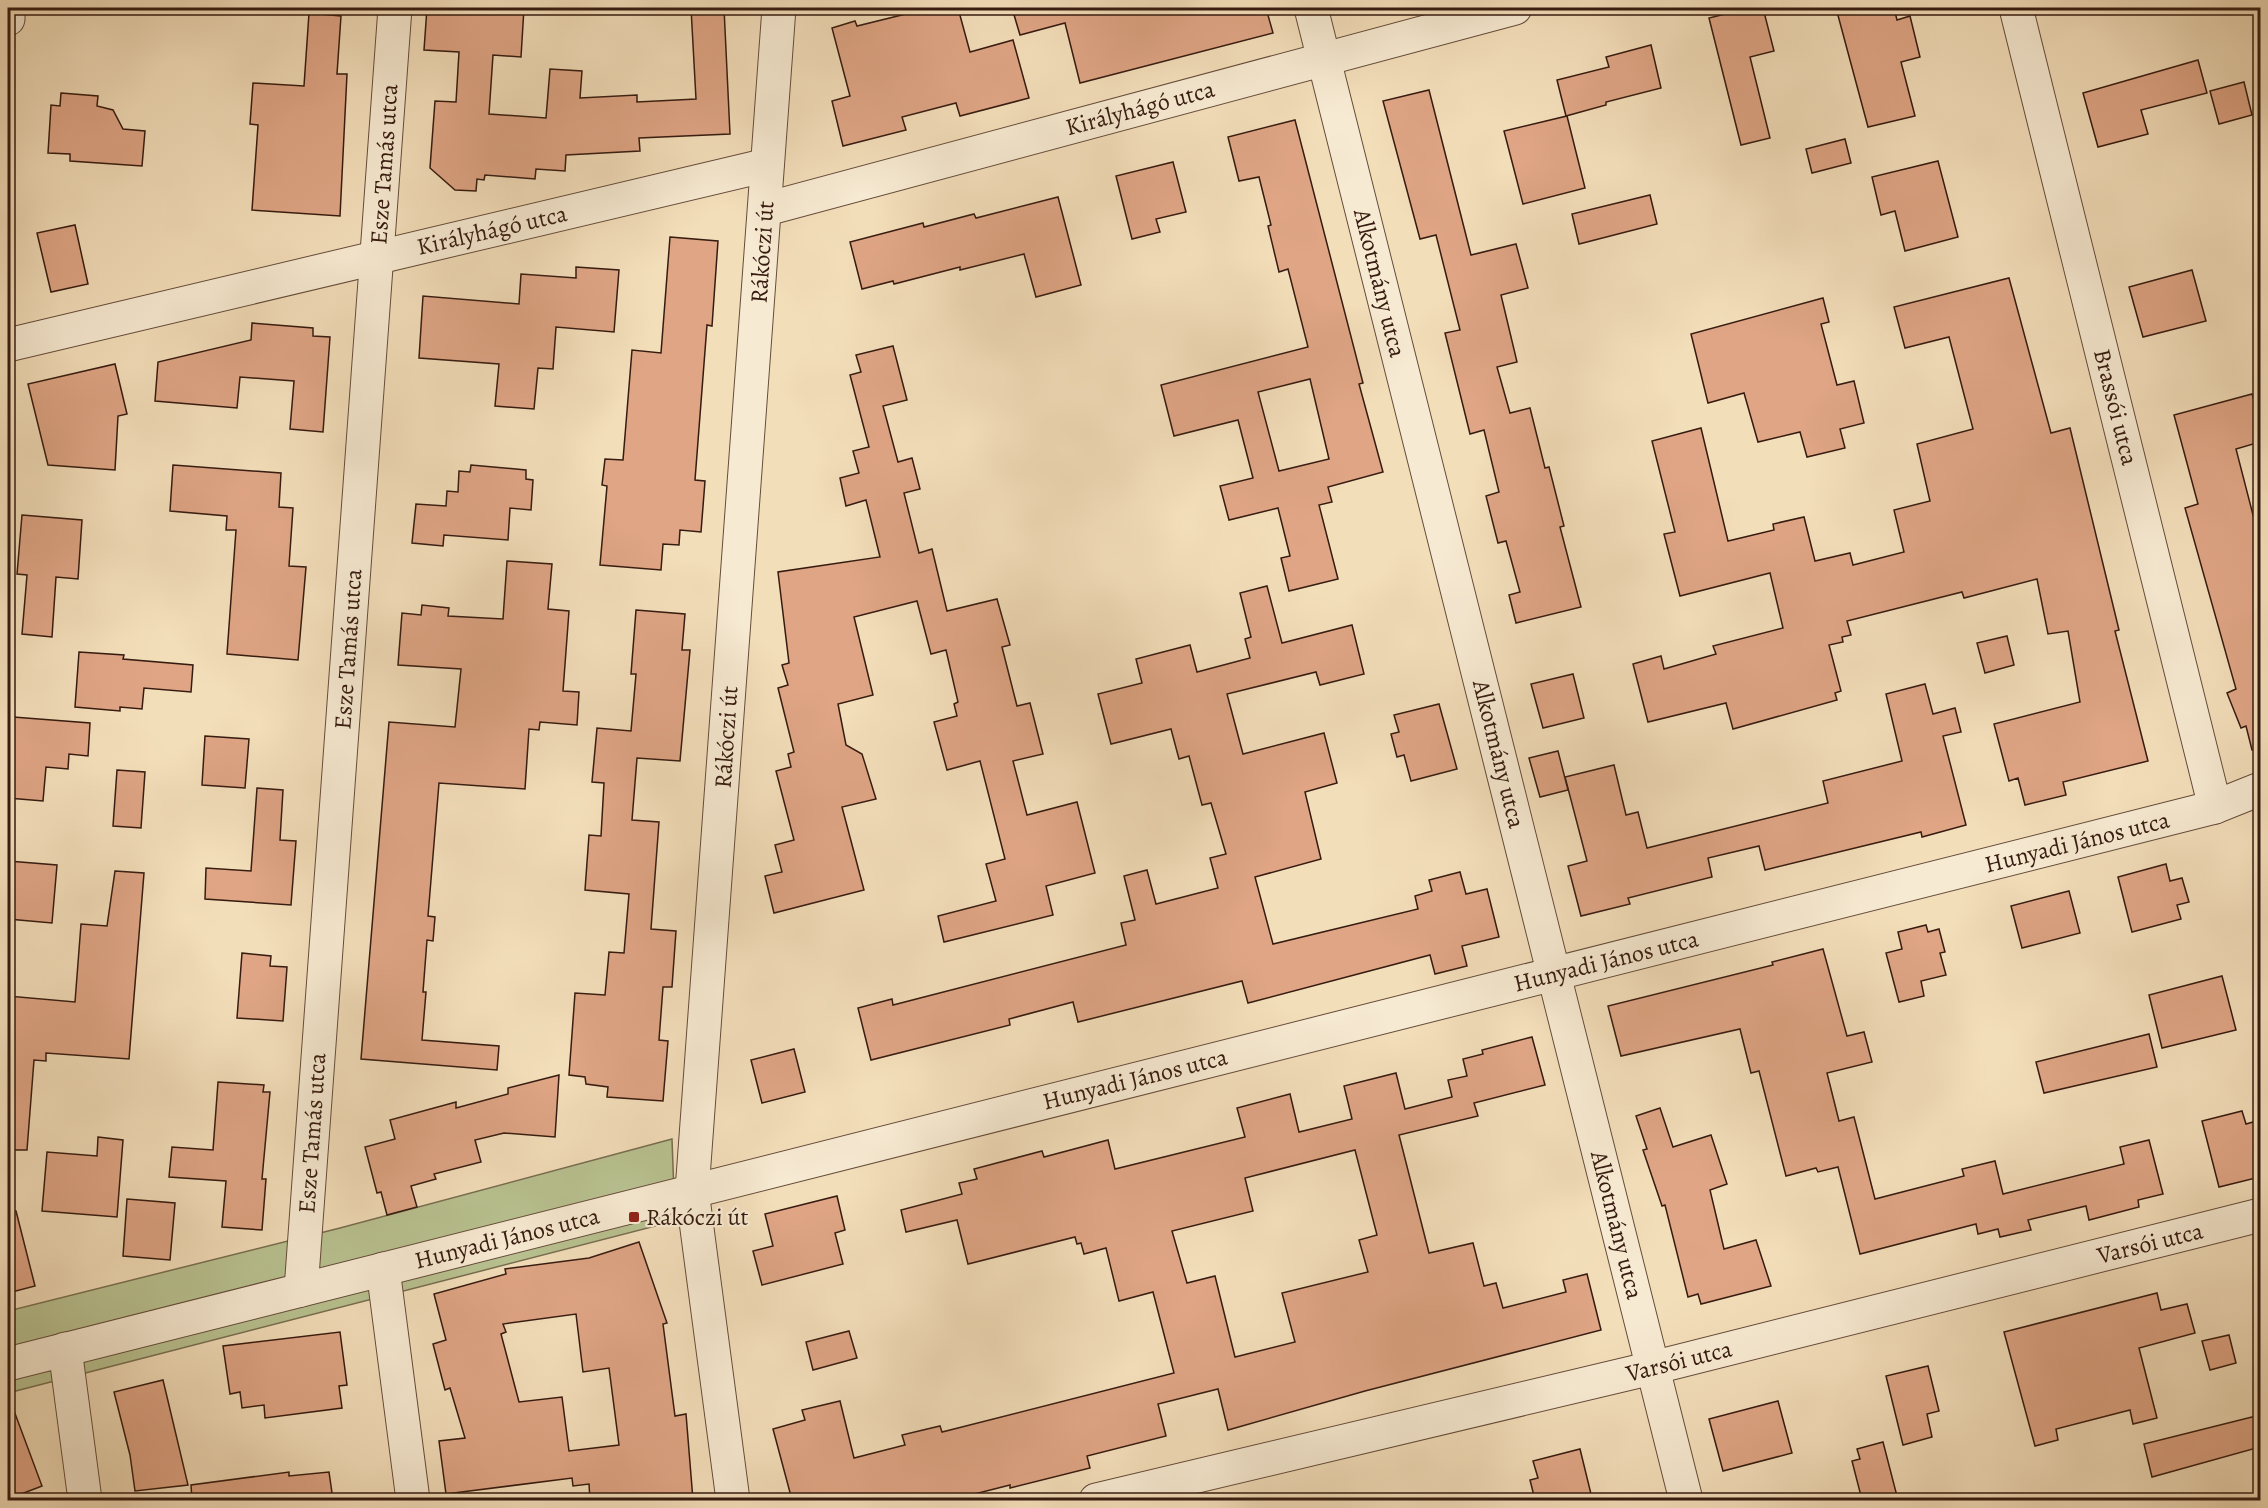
<svg xmlns="http://www.w3.org/2000/svg" width="2268" height="1508" font-family="Alegreya,serif">
  <rect width="100%" height="100%" fill="#f3deba"/>
  <filter id="stains"><feTurbulence type="fractalNoise" baseFrequency=".00333" numOctaves="4"/><feColorMatrix values="0 0 0 0 .2 0 0 0 0 .09 0 0 0 0 .02 0 0 0 .5 -.17"/></filter>
  <radialGradient id="worn" r=".72"><stop offset=".6" stop-color="#630" stop-opacity="0"/><stop offset="1" stop-color="#630" stop-opacity=".3"/></radialGradient>
  <path fill="#b9c291" stroke="#786e50" stroke-width="1.5" d="M672,1139L675,1221L8,1393V1311L340,1228Z"/>
  <g fill="#dfa585" stroke="#361b10" stroke-width="1.5" fill-rule="evenodd">
    <path d="M427,8H524L521,57L493,55L489,114L546,118L550,69L582,71L580,98L637,95V102L696,99L691,8H724L730,134L639,138L640,151L566,155L565,171L536,169L535,179L485,175L484,180L477,179L476,191L455,190L430,168L435,101L456,102L459,52L424,50Z"/>
    <path d="M930,8H958L970,52L1013,40L1029,98L960,116L956,103L902,117L906,130L843,146L832,101L850,96L832,28L855,21L857,26Z"/>
    <path d="M1012,8H1266L1273,33L1080,83L1065,23L1020,35Z"/>
    <path d="M1749,8H1763L1774,51L1750,57L1770,138L1741,145L1709,18Z"/>
    <path d="M1836,8H1894L1897,20L1910,16L1920,57L1901,62L1915,116L1868,127Z"/>
    <path d="M309,13L341,16L337,74H347L340,216L252,210L258,125L250,124L253,83L304,86Z"/>
    <path d="M1651,45L1661,88L1606,102V105L1566,116L1557,80L1609,67L1606,57Z"/>
    <path d="M2198,60L2207,93L2141,110L2148,134L2098,147L2083,93Z"/>
    <path d="M2244,82L2252,115L2219,124L2210,91Z"/>
    <path d="M1429,90L1471,255L1516,244L1528,288L1501,295L1517,362L1497,367L1510,413L1530,408L1545,468L1549,467L1564,526L1560,527L1581,607L1516,623L1509,595L1520,592L1506,541L1498,543L1486,496L1499,492L1484,430L1470,434L1445,333L1460,330L1436,235L1420,239L1383,101Z"/>
    <path d="M61,93L98,96L97,106L113,110L123,129L145,131L142,166L70,161V154L48,153L51,105L60,106Z"/>
    <path d="M1567,116L1585,188L1523,204L1504,131Z"/>
    <path d="M1295,120L1363,383L1359,384L1383,472L1328,487L1332,502L1319,505L1338,579L1289,591L1281,558L1290,556L1278,508L1229,520L1220,486L1253,478L1238,420L1174,436L1161,385L1308,347L1288,269L1279,272L1268,226L1271,225L1259,177L1239,181L1228,137ZM1310,379L1329,459L1279,471L1258,392Z"/>
    <path d="M1845,139L1851,163L1812,173L1806,149Z"/>
    <path d="M1938,161L1958,237L1905,251L1895,211L1881,215L1872,177Z"/>
    <path d="M1173,162L1186,212L1156,219L1160,232L1132,239L1116,176Z"/>
    <path d="M1650,195L1657,224L1579,244L1572,214Z"/>
    <path d="M1058,197L1081,285L1036,297L1024,254L960,270V267L894,284L893,281L862,289L850,242L923,223L924,227L974,214L976,218Z"/>
    <path d="M75,225L88,284L51,292L37,233Z"/>
    <path d="M670,237L718,241L712,326L707,325L695,480L705,481L701,532L680,530L679,545L663,544L661,570L600,565L607,486L602,485L605,459L623,460L632,350L661,353Z"/>
    <path d="M576,267L619,270L614,332L556,327L553,369L538,368L534,409L495,406L499,364L419,358L423,296L519,304L521,274L576,278Z"/>
    <path d="M2192,270L2206,321L2143,337L2129,287Z"/>
    <path d="M2009,278L2051,433L2070,428L2119,630L2115,631L2148,761L2063,782L2066,795L2025,805L2018,778L2009,781L1994,724L2080,702L2068,631L2048,634L2037,579L1964,598L1962,592L1847,621L1851,635L1842,637L1843,642L1829,645L1841,691L1835,693L1837,700L1733,729L1726,703L1648,722L1633,664L1661,656L1664,669L1716,654L1713,646L1783,628L1770,573L1680,596L1664,534L1675,532L1652,441L1701,428L1728,541L1774,530L1773,524L1804,517L1815,561L1850,553L1853,565L1904,552L1894,510L1930,501L1917,444L1973,429L1949,337L1905,348L1894,307Z"/>
    <path d="M1823,298L1829,322L1821,324L1837,385L1854,381L1864,423L1840,429L1845,448L1807,457L1800,432L1758,442L1744,393L1708,403L1691,334Z"/>
    <path d="M252,323L313,328V336L330,337L323,432L290,429L294,381L240,377L237,408L155,401L158,362L251,340Z"/>
    <path d="M893,346L907,400L883,406L898,462L912,458L920,489L904,493L919,553L932,549L947,611L997,599L1010,645L1002,647L1017,706L1030,703L1043,754L1013,761L1027,815L1077,802L1095,873L1046,886L1053,915L944,942L938,916L996,901L986,864L1005,859L980,761L947,770L934,722L957,716L954,704L958,702L946,650L931,654L917,601L854,617L873,695L838,704L846,745L862,754L876,799L842,807L864,890L774,913L765,876L782,872L775,845L794,840L776,771L791,767L788,754L794,752L778,688L788,685L782,665L789,663L778,572L880,557L866,500L846,506L840,478L859,473L853,451L869,447L850,375L861,372L856,355Z"/>
    <path d="M115,364L127,414L118,416L115,470L48,465L28,384Z"/>
    <path d="M2252,394L2255,403L2260,402V442L2236,449L2260,542V749L2252,750L2246,726L2241,728L2227,693L2236,689L2185,508L2198,504L2174,415Z"/>
    <path d="M173,465L281,473L279,507L293,508L289,566L306,567L298,660L227,654L236,530H226L227,516L170,511Z"/>
    <path d="M471,465L526,470V479L533,480L531,510L510,508L508,540L444,535L443,546L412,543L416,504L446,506L447,491L458,492L459,471L470,472Z"/>
    <path d="M22,515L82,520L78,579L56,577L52,637L22,634L27,575L17,574Z"/>
    <path d="M507,561L552,564L548,609L569,611L563,691L579,692L577,725L540,722L539,730L529,729L525,789L439,783L428,916L435,917L433,941L427,940L423,992H426L422,1040L499,1046L497,1070L361,1059L389,722L455,727L461,669L398,665L402,613L421,615L422,605L449,608L448,616L503,619Z"/>
    <path d="M1267,586L1282,643L1352,625L1364,674L1320,685L1316,672L1227,694L1243,754L1324,733L1337,783L1305,792L1321,859L1255,877L1273,944L1418,909L1415,896L1432,891L1429,880L1460,872L1466,894L1487,889L1499,937L1462,946L1467,966L1435,974L1430,955L1248,1003L1242,981L1078,1022L1073,1002L1009,1019L1010,1025L871,1060L858,1008L892,999L893,1005L1126,945L1121,923L1135,920L1124,876L1147,870L1156,904L1218,888L1210,858L1226,854L1211,803L1202,805L1189,756L1179,759L1171,729L1111,744L1098,694L1142,683L1136,659L1190,645L1197,672L1250,658L1245,639L1251,637L1240,593Z"/>
    <path d="M636,610L685,614L682,650H690L680,761L637,758L632,820L659,822L651,929L676,931L672,987H663L659,1040L668,1041L663,1101L607,1097L608,1087L586,1084L585,1077L569,1075L575,993L605,995L609,952L624,953L629,894L585,890L589,835L601,836L604,783L592,782L597,728L631,731L636,674H631Z"/>
    <path d="M2007,636L2014,665L1985,673L1977,643Z"/>
    <path d="M79,652L124,655L123,659L193,665L191,692L144,688L142,709L120,707V711L75,707Z"/>
    <path d="M1573,674L1584,718L1543,728L1531,684Z"/>
    <path d="M1925,684L1933,714L1955,708L1961,732L1943,736L1966,825L1922,837L1921,832L1765,870L1759,846L1708,858L1712,877L1628,898L1630,904L1581,916L1568,866L1587,861L1565,777L1614,765L1626,815L1638,812L1647,848L1828,803L1823,781L1902,761L1886,694Z"/>
    <path d="M1439,704L1457,769L1411,781L1404,755L1397,757L1391,734L1399,732L1394,715Z"/>
    <path d="M13,717L90,723L88,756L69,754L68,769L46,767L43,801L8,798V756H10Z"/>
    <path d="M205,736L249,739L245,788L202,785Z"/>
    <path d="M1558,751L1568,790L1540,797L1529,758Z"/>
    <path d="M117,770L145,772L141,828L113,826Z"/>
    <path d="M257,788L283,790L280,840L296,841L291,905L205,899L206,868L251,871Z"/>
    <path d="M8,861L57,865L52,923L8,919Z"/>
    <path d="M2166,864L2170,881L2182,878L2189,902L2177,905L2181,919L2132,932L2118,877Z"/>
    <path d="M115,871L144,873L129,1059L46,1053V1061L34,1060L27,1150H8V996L75,1002L81,924L107,926Z"/>
    <path d="M2069,891L2080,933L2022,948L2011,906Z"/>
    <path d="M1926,925L1928,932L1939,929L1945,952L1940,953L1946,975L1921,981L1924,996L1899,1002L1886,953L1902,949L1898,932Z"/>
    <path d="M1823,949L1847,1036L1864,1032L1872,1062L1827,1073L1839,1121L1854,1117L1875,1199L1964,1176L1962,1169L1995,1161L2003,1194L2124,1164L2120,1147L2149,1140L2163,1194L2138,1200L2139,1207L2089,1220L2086,1206L2028,1220L2031,1230L2000,1237L1998,1229L1978,1234L1976,1224L1860,1254L1838,1167L1818,1172L1816,1168L1786,1176L1759,1071L1751,1073L1740,1029L1621,1056L1608,1006L1773,965L1772,962Z"/>
    <path d="M242,953L271,956L270,966L287,967L283,1021L237,1018Z"/>
    <path d="M2222,976L2236,1030L2162,1048L2149,995Z"/>
    <path d="M2149,1034L2157,1067L2044,1093L2036,1062Z"/>
    <path d="M1532,1037L1545,1085L1474,1103L1478,1116L1399,1135L1429,1253L1473,1243L1484,1286L1496,1283L1503,1308L1566,1292L1563,1280L1587,1274L1601,1330L1365,1391L1228,1430L1218,1389L1158,1404L1166,1436L1087,1456L1090,1468L1010,1488V1485L951,1500H792L773,1429L805,1420L802,1410L840,1401L854,1458L905,1445L902,1435L940,1426L942,1432L1174,1373L1153,1292L1119,1301L1106,1248L1084,1254L1081,1243L1077,1244L1075,1237L968,1264L957,1220L906,1232L901,1210L962,1194L959,1183L977,1179L974,1169L1042,1151L1044,1157L1108,1140L1115,1169L1245,1137L1237,1108L1290,1094L1299,1132L1352,1119L1344,1086L1396,1073L1405,1109L1452,1097L1448,1080L1467,1076L1463,1059L1483,1054L1482,1050ZM1355,1150L1377,1235L1359,1240L1368,1272L1282,1293L1295,1342L1235,1357L1215,1276L1187,1283L1172,1231L1253,1211L1245,1178Z"/>
    <path d="M794,1049L805,1092L762,1103L751,1060Z"/>
    <path d="M559,1075L555,1137L504,1133L475,1140L481,1162L434,1174L436,1179L411,1186L417,1207L387,1215L381,1192L377,1193L365,1147L395,1139L390,1120L456,1102V1108L508,1094V1088Z"/>
    <path d="M218,1082L264,1085L263,1092H270L262,1179H266L262,1230L222,1227L226,1181L169,1177L172,1147L213,1150Z"/>
    <path d="M1660,1108L1673,1147L1711,1135L1727,1184L1710,1190L1724,1249L1756,1240L1771,1286L1701,1304L1698,1294L1688,1297L1665,1205L1662,1206L1643,1150L1647,1149L1636,1116Z"/>
    <path d="M2242,1111L2246,1124L2260,1120V1177L2219,1187L2202,1121Z"/>
    <path d="M98,1137L123,1140L117,1217L42,1211L47,1152L97,1156Z"/>
    <path d="M837,1196L845,1230L835,1233L843,1264L762,1285L753,1251L773,1246L765,1214Z"/>
    <path d="M127,1199L175,1203L170,1260L123,1256Z"/>
    <path d="M16,1211L35,1286L8,1293V1212Z"/>
    <path d="M639,1242L667,1323L663,1324L675,1416L686,1414L693,1500H590L589,1484L573,1486L572,1478L446,1494L439,1441L465,1438L450,1388L445,1390L433,1344L446,1340L434,1294L506,1274L505,1269L589,1258ZM576,1314L583,1372L609,1368L619,1445L569,1451L562,1397L519,1402L501,1334L506,1332L503,1324Z"/>
    <path d="M2157,1293L2161,1310L2187,1304L2195,1333L2139,1348L2157,1418L2133,1424L2130,1410L2056,1429L2058,1440L2035,1446L2004,1332Z"/>
    <path d="M849,1331L857,1358L813,1370L806,1342Z"/>
    <path d="M340,1332L347,1385L339,1386L342,1408L265,1418L264,1405L242,1408L240,1392L230,1394L223,1346Z"/>
    <path d="M2229,1335L2236,1363L2210,1370L2202,1341Z"/>
    <path d="M1928,1366L1939,1411L1927,1414L1932,1437L1903,1445L1886,1376Z"/>
    <path d="M163,1380L188,1485L135,1491L130,1455L114,1392Z"/>
    <path d="M10,1400L42,1486L16,1496L8,1472V1401Z"/>
    <path d="M1778,1401L1792,1453L1723,1471L1709,1419Z"/>
    <path d="M2260,1415V1447L2152,1477L2144,1444Z"/>
    <path d="M1883,1442L1898,1500H1862L1852,1461L1860,1459L1857,1449Z"/>
    <path d="M1580,1449L1591,1494L1565,1500H1535L1530,1480L1538,1478L1533,1461Z"/>
    <path d="M289,1472V1476L329,1472L333,1500H192L191,1485Z"/>
  </g>
  <g fill="none" stroke-linecap="round" stroke-linejoin="round">
    <g stroke="#654c3a" stroke-width="35">
      <g id="minor">
        <path d="M1311,8L1686,1500"/>
        <path d="M2016,8L2215,807"/>
        <path d="M8,19V8"/>
        <path d="M766,209L1515,8"/>
        <path d="M8,345L767,165"/>
        <path d="M383,1269L413,1500"/>
        <path d="M301,1290L395,8"/>
        <path d="M65,1349L85,1500"/>
        <path d="M8,1364L2215,807L2260,789"/>
        <path d="M733,1500L692,1191L779,8"/>
        <path d="M1096,1500L1652,1368L2260,1215"/>
      </g>
    </g>
    <use href="#minor" stroke="#f7ead2" stroke-width="33"/>
  </g>
  <rect fill="#8f2418" stroke="#f7ead2" stroke-width="2" x="628" y="1211" width="12" height="12" rx="3"/>
  <g text-anchor="middle" dominant-baseline="central" stroke-width="4.5" stroke-linejoin="round" paint-order="stroke">
    <g font-size="24" fill="#361b10" stroke="#f7ead2">
      <text transform="translate(1140 108) rotate(-15)">Királyhágó utca</text>
      <text transform="translate(384 164) rotate(-86)">Esze Tamás utca</text>
      <text transform="translate(492 230) rotate(-13)">Királyhágó utca</text>
      <text transform="translate(762 252) rotate(-86)">Rákóczi út</text>
      <text transform="translate(1380 283) rotate(76)">Alkotmány utca</text>
      <text transform="translate(2116 407) rotate(76)">Brassói utca</text>
      <text transform="translate(348 649) rotate(-86)">Esze Tamás utca</text>
      <text transform="translate(726 737) rotate(-86)">Rákóczi út</text>
      <text transform="translate(1499 754) rotate(76)">Alkotmány utca</text>
      <text transform="translate(2077 842) rotate(-14)">Hunyadi János utca</text>
      <text transform="translate(1606 961) rotate(-14)">Hunyadi János utca</text>
      <text transform="translate(1135 1079) rotate(-14)">Hunyadi János utca</text>
      <text transform="translate(312 1133) rotate(-86)">Esze Tamás utca</text>
      <text transform="translate(1617 1225) rotate(76)">Alkotmány utca</text>
      <text transform="translate(507 1238) rotate(-14)">Hunyadi János utca</text>
      <text transform="translate(2150 1243) rotate(-14)">Varsói utca</text>
      <text transform="translate(1679 1361) rotate(-14)">Varsói utca</text>
    </g>
    <g font-size="24" fill="#361b10" stroke="#f7ead2" text-anchor="start">
      <text x="646" y="1217">Rákóczi út</text>
    </g>
  </g>
  <rect width="2268" height="1508" fill="none" stroke="#f3deba" stroke-width="30"/>
  <rect x="9" y="9" width="2250" height="1490" fill="none" stroke="#361b10" stroke-width="3"/>
  <rect x="15" y="15" width="2238" height="1478" fill="none" stroke="#361b10" stroke-width="1.5"/>
  <rect width="100%" height="100%" filter="url(#stains)"/>
  <rect width="100%" height="100%" fill="url(#worn)"/>
</svg>
